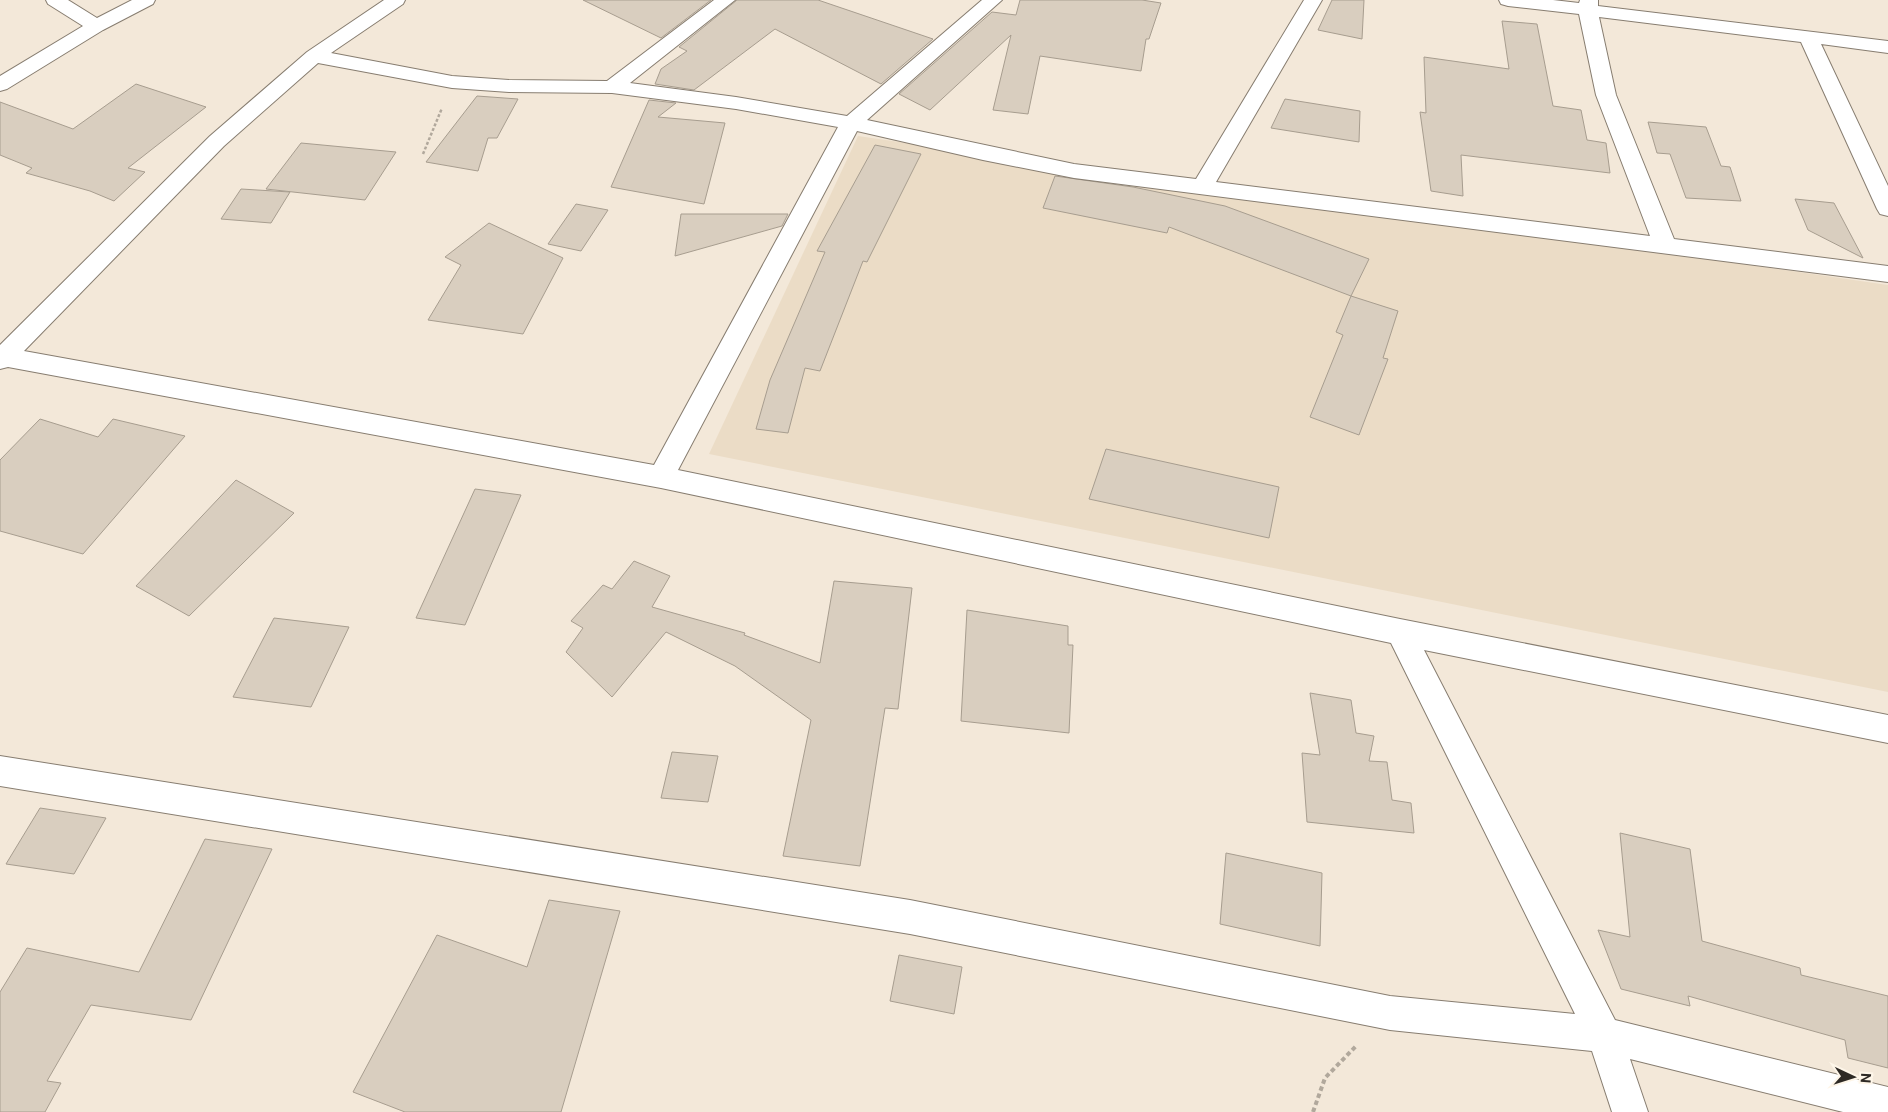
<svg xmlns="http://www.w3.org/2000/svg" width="1888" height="1112" font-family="Roboto,sans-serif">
  <rect width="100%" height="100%" fill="#f3e8d9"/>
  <path fill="#ebdcc6" d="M858,136L1888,285V692L709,454Z"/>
  <g fill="#d9cebf" stroke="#a79d8f">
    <path d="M583,0H711L661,38Z"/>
    <path d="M737,0H818L933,39L881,84L775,29L694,90L655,84L661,69L687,51L679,47Z"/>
    <path d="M1020,0H1142L1161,3L1149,39H1146L1141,71L1040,56L1028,114L993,110L1011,35L930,110L899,94L992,12L1016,15Z"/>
    <path d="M1332,0H1364L1362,39L1318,30Z"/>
    <path d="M1502,21L1537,24L1553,106L1581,110L1587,140L1606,143L1610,173L1461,155L1463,196L1431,191L1420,112L1426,113L1424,57L1509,69Z"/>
    <path d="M136,84L206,107L128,168L145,172L114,201L90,191L26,173L32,168L0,155V102L73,129Z"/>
    <path d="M477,96L518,99L497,138H488L478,171L426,162Z"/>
    <path d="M1285,99L1360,111L1359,142L1271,128Z"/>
    <path d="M649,100L676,103L658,117L725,123L704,204L611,187Z"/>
    <path d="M1648,122L1706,127L1721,166L1730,167L1741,201L1686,198L1670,154L1657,153Z"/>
    <path d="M301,143L396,152L365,200L266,189Z"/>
    <path d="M875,145L921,154L867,262L863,261L820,371L805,368L788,433L756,429L770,380L825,252L817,251Z"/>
    <path d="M1055,176L1133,187L1225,206L1369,259L1351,296L1169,227L1167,233L1043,208Z"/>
    <path d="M241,189L290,192L271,223L221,219Z"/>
    <path d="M1795,199L1834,203L1863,258L1808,230Z"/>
    <path d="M576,204L608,210L581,251L548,244Z"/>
    <path d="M681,214H788L782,226L675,256Z"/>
    <path d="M489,223L563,258L523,334L428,320L461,265L445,257Z"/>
    <path d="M1351,296L1398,311L1383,358L1388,359L1359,435L1310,417L1343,335L1336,332Z"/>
    <path d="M40,419L98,437L113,419L185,436L83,554L0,531V460Z"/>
    <path d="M1106,449L1279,487L1269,538L1089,499Z"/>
    <path d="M236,480L294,513L189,616L136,586Z"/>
    <path d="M475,489L521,495L465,625L416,618Z"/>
    <path d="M634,561L670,576L652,607L745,633L744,635L820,663L834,581L912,588L898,709L885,708L860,866L783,856L811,720L735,666L666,632L612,697L566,652L583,628L571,621L603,585L612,589Z"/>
    <path d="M967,610L1068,626V645H1073L1069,733L961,721Z"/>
    <path d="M274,618L349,627L311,707L233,697Z"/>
    <path d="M1310,693L1351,700L1356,733L1374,736L1369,761L1387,762L1392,800L1411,803L1414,833L1307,822L1302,753L1320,755Z"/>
    <path d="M672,752L718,756L708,802L661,798Z"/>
    <path d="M40,808L106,818L74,874L6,864Z"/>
    <path d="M1620,833L1690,849L1702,941L1800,968L1801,975L1888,996V1068L1848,1058L1845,1040L1688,996L1690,1006L1621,989L1598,930L1630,937Z"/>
    <path d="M205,839L272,849L191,1020L91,1005L47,1081L61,1083L45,1112H0V992L27,948L139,972Z"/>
    <path d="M1226,853L1322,873L1320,946L1220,924Z"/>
    <path d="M549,900L620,911L561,1112H405L353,1092L437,935L527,967Z"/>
    <path d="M899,955L962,967L954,1014L890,1001Z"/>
  </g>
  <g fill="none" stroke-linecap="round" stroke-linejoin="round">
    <g stroke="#877d70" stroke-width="2">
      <g id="street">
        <path d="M46,0H68L97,18L132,0H155L153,4L103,30L7,89L0,91V76L83,26L48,4Z"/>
        <path d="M384,0H405L403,4L331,53L452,76L509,80L607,81L714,0H735L630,83L736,97L847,116L982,0H1002L867,120L1074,164L1196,179L1304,0H1322L1216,182L1650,236L1596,95L1579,14L1508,6L1501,4L1499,0H1553L1579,3L1580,0H1598V6L1888,41V53L1821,44L1888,186V216L1880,214L1877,209L1801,42L1599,17L1616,95L1674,239L1888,266V282L1074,178L983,160L857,131L678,470L1400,619L1888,715V743L1424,650L1615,1020L1888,1087V1112H1843L1630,1059L1648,1112H1612L1592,1051L1390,1030L910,934L0,786V756L910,900L1390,996L1575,1014L1391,643L661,488L8,367L0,369V345L210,136L307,52ZM318,63L452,88L509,92L612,93L736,109L838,127L654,465L24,351L224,146Z"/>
      </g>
    </g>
    <path stroke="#b1a89c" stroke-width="2.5" stroke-dasharray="3 2" stroke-linecap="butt" d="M423,154L442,108"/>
    <path stroke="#b1a89c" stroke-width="4" stroke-dasharray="4.5 3" stroke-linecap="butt" d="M1313,1112L1325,1078L1357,1045"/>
    <use href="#street" fill="#fff" fill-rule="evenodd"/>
  </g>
  <g transform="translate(1853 1077) rotate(94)" stroke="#fef6e9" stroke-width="4" paint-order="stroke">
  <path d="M0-4L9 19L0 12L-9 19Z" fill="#2d2924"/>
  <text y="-8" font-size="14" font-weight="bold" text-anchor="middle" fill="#2d2924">N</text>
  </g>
</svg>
